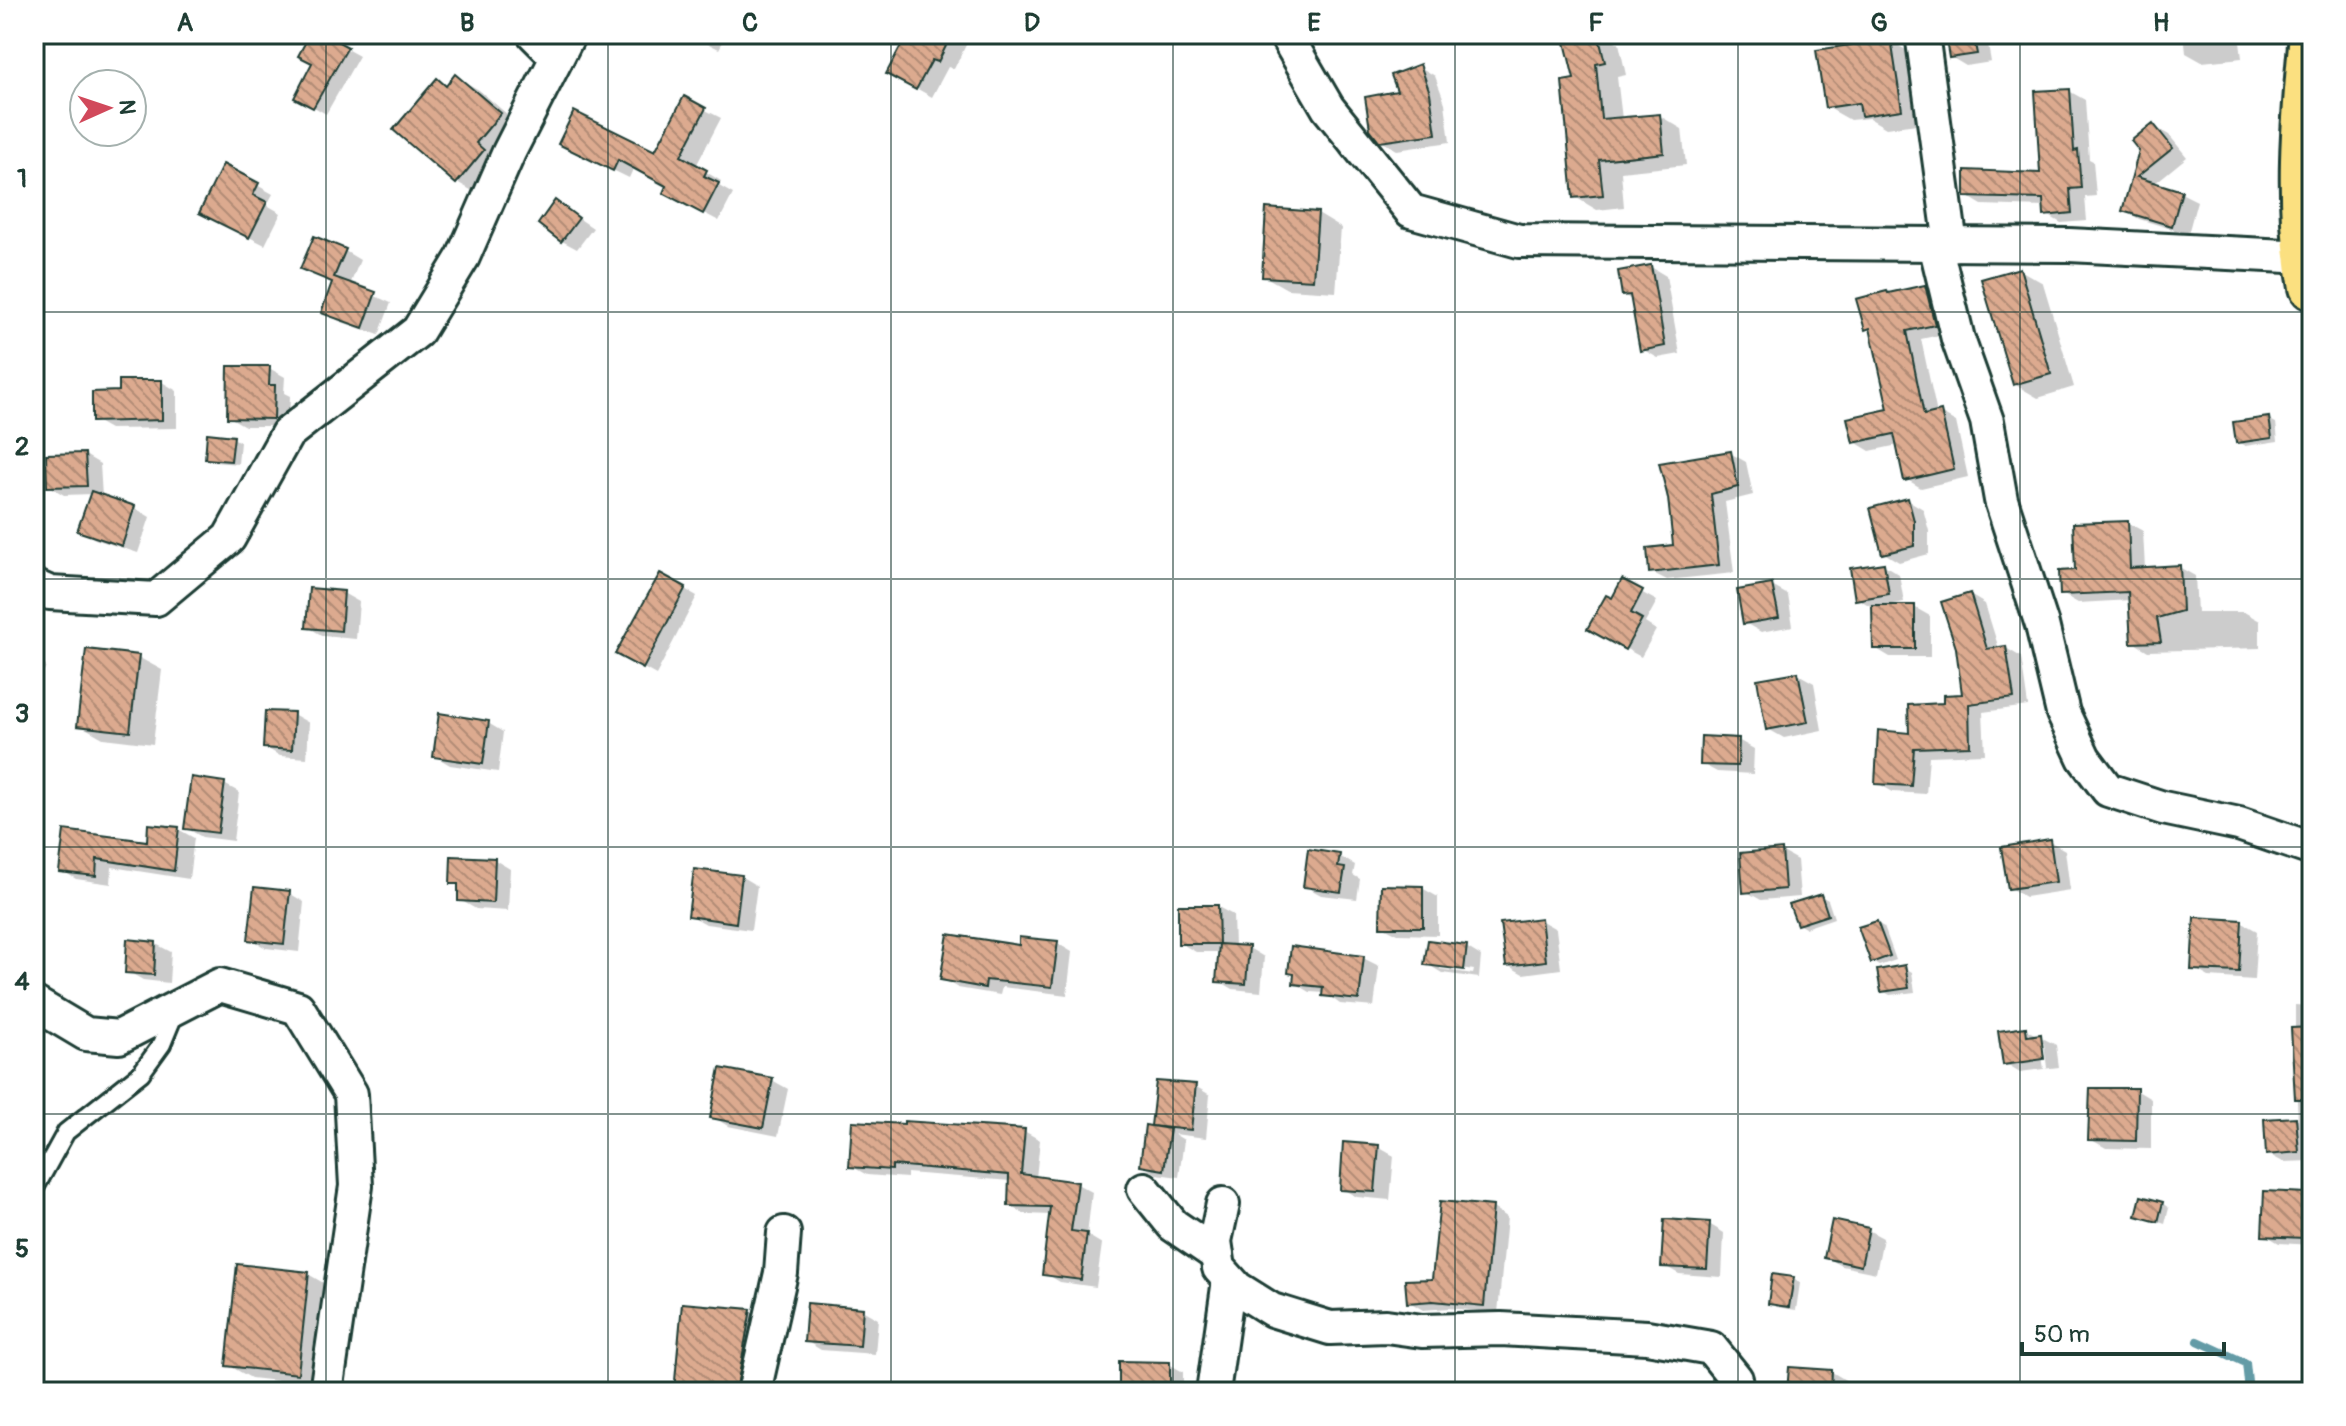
<svg xmlns="http://www.w3.org/2000/svg" width="2346" height="1426" font-family="Pangolin,sans-serif">
  <defs>
    <pattern id="building-back-hatch" width="6" height="6" patternUnits="userSpaceOnUse" patternTransform="scale(2)"><rect width="6" height="6" fill="#dcaa8f"/><path d="M-1 5l2 2M0 0l6 6M5-1l2 2" fill="none" stroke="#b28c76"/></pattern>
  </defs>
  <rect width="100%" height="100%" fill="#fff"/>
  <filter id="ink" filterUnits="userSpaceOnUse"><feTurbulence type="fractalNoise" baseFrequency=".0125" numOctaves="2"/><feDisplacementMap in="SourceGraphic" scale="16" xChannelSelector="R" yChannelSelector="G"/><feConvolveMatrix kernelMatrix="1 2 1 2 8 2 1 2 1" color-interpolation-filters="sRGB"/></filter>
  <g filter="url(#ink)">
    <g fill="#0003" fill-rule="evenodd">
      <path d="M93,34H111L107,41Z"/>
      <path d="M227,34H239L236,39Z"/>
      <path d="M312,34H319L359,56L326,114L297,97L314,63Z"/>
      <path d="M688,34H727L719,49Z"/>
      <path d="M900,34H960L969,39L954,69L948,67L932,97L889,73L904,44L898,40Z"/>
      <path d="M1581,34H1603L1619,43L1626,75L1617,77L1622,119L1660,116L1682,129L1686,165L1621,172L1624,207L1597,210L1575,197L1576,81Z"/>
      <path d="M1947,34H1986L1991,62L1966,66L1951,57Z"/>
      <path d="M2184,34H2239L2242,58L2202,62L2186,53Z"/>
      <path d="M1891,41L1914,55L1925,123L1886,128L1869,118L1850,120L1827,107Z"/>
      <path d="M1420,67L1435,76L1445,103L1450,142L1397,150L1381,141L1399,93Z"/>
      <path d="M456,77L479,90L523,128L481,196L457,182L437,81L447,87Z"/>
      <path d="M2069,91L2085,100L2089,159L2093,161L2096,196L2085,197L2087,221L2061,223L2046,214L2045,207L1982,205L1967,196L2042,175Z"/>
      <path d="M684,99L721,118L696,166L721,181L719,186L733,194L719,221L681,201L669,185L634,167L629,178L576,152L656,154Z"/>
      <path d="M2153,126L2169,135L2187,157L2154,184L2181,193L2197,201L2188,234L2139,219L2124,210Z"/>
      <path d="M224,167L273,194L267,205L281,213L265,245L217,221Z"/>
      <path d="M556,203L593,228L577,249L562,241Z"/>
      <path d="M1318,214L1341,228L1336,292L1287,289L1264,276Z"/>
      <path d="M345,251L360,260L350,285L391,303L379,335L339,321L324,312L334,284L302,268Z"/>
      <path d="M1651,267L1666,276L1680,354L1658,358L1642,349L1633,301L1624,295Z"/>
      <path d="M2020,270L2043,283L2074,387L2038,398L2014,384Z"/>
      <path d="M1925,287L1941,296L1949,333L1921,339L1937,414L1940,413L1956,422L1968,477L1921,488L1906,479L1898,445L1870,451L1855,442L1890,410L1873,332L1866,328L1890,294Z"/>
      <path d="M269,368L285,377L284,393L290,396L289,426H245L229,417Z"/>
      <path d="M162,382L177,391V428L110,429L94,420L121,393Z"/>
      <path d="M2268,419L2276,423L2278,441L2245,446L2238,442Z"/>
      <path d="M233,438L240,442L238,464L214,462L207,458Z"/>
      <path d="M1730,453L1746,462L1753,495L1725,502L1734,573L1667,580L1651,572L1675,547L1661,465Z"/>
      <path d="M85,455L100,464L102,497L135,508L150,517L138,553L95,539L79,530L92,494L64,495L49,486Z"/>
      <path d="M1908,500L1923,509L1929,531V554L1899,562L1884,553Z"/>
      <path d="M2128,523L2143,531L2145,569L2179,567L2195,576L2197,612H2244L2260,621V648L2148,651L2133,642L2131,600L2078,603L2062,594L2077,572Z"/>
      <path d="M2312,557V599L2301,560Z"/>
      <path d="M1884,565L1899,574L1904,602L1892,604L1893,607H1914L1930,616V657H1890L1875,648L1872,607L1857,598Z"/>
      <path d="M660,575L697,596L656,675L618,654Z"/>
      <path d="M1623,582L1657,601L1645,623L1656,630L1641,657L1590,629L1613,601Z"/>
      <path d="M1772,586L1788,595L1793,626L1761,632L1745,623Z"/>
      <path d="M343,593L359,602L356,639L323,636L308,627Z"/>
      <path d="M1970,595L1985,604L1999,649L2006,648L2021,657L2028,706L1983,712L1985,754L1929,756L1926,794L1893,792L1877,783L1911,735L1945,705L1965,695Z"/>
      <path d="M138,657L162,670L153,744L103,738L80,725Z"/>
      <path d="M34,659L46,666L36,690L34,689Z"/>
      <path d="M1798,674L1814,683L1822,730L1784,738L1768,729Z"/>
      <path d="M293,714L309,723L307,758L280,756L265,747Z"/>
      <path d="M488,723L503,732L498,772L450,765L435,756Z"/>
      <path d="M1738,740L1754,749L1753,774L1717,772L1702,764Z"/>
      <path d="M224,784L239,792L233,841L202,837L186,828Z"/>
      <path d="M178,829L194,838L189,879L112,867L111,884L76,879L61,870L65,832L148,843Z"/>
      <path d="M2049,841L2065,850L2070,890L2025,897L2010,888Z"/>
      <path d="M1781,851L1797,860L1800,897L1761,900L1745,891Z"/>
      <path d="M1339,856L1355,865L1353,875L1360,879L1357,899L1321,895L1305,886Z"/>
      <path d="M495,860L510,869L508,911L476,909L460,900V887L452,882Z"/>
      <path d="M742,877L757,886L751,930L706,924L690,915Z"/>
      <path d="M1422,888L1438,897V935L1398,934L1382,926Z"/>
      <path d="M289,893L304,902L299,952L266,948L250,939Z"/>
      <path d="M1821,896L1828,900L1834,918L1805,928L1798,924Z"/>
      <path d="M1218,907L1233,915L1234,947L1249,948L1264,957L1261,992L1233,989L1218,980L1220,952H1196L1180,943Z"/>
      <path d="M1540,920L1556,929L1561,969L1523,974L1507,965Z"/>
      <path d="M2241,922L2257,931L2254,980L2209,977L2193,968Z"/>
      <path d="M1877,923L1884,927L1896,960L1879,966L1872,962Z"/>
      <path d="M1057,943L1072,952L1067,995L1002,987L1000,995L958,988L942,979L1020,948Z"/>
      <path d="M156,944L171,952L169,983L143,980L127,971Z"/>
      <path d="M1466,947L1481,956L1479,978L1442,973L1427,964ZM1440,965L1474,970L1473,974L1440,969Z"/>
      <path d="M1363,958L1379,966L1374,1007L1340,1004L1325,993L1310,992L1295,983L1296,975L1290,972Z"/>
      <path d="M1905,968L1912,972L1915,992L1890,995L1883,991Z"/>
      <path d="M2295,1005L2312,1006V1161L2283,1162L2268,1154L2266,1121L2298,1119L2293,1030H2295Z"/>
      <path d="M2025,1029L2056,1045L2059,1067L2020,1072L2005,1063ZM2040,1043H2044L2047,1068L2044,1069Z"/>
      <path d="M772,1080L788,1089L778,1136L728,1126L713,1117Z"/>
      <path d="M1195,1086L1210,1095L1206,1138L1174,1134L1184,1140L1179,1177L1157,1174L1142,1165L1162,1130L1154,1125Z"/>
      <path d="M2136,1090L2151,1099V1149L2106,1148L2090,1139Z"/>
      <path d="M1024,1131L1040,1140L1036,1178L1077,1184L1092,1192L1087,1235L1102,1244L1096,1287L1060,1282L1045,1273L1051,1215L1025,1214L1010,1205L1011,1181L907,1173V1178L867,1175L851,1166Z"/>
      <path d="M1378,1147L1394,1156L1390,1200L1357,1197L1342,1189Z"/>
      <path d="M2305,1195L2312,1199V1245L2279,1243L2264,1234Z"/>
      <path d="M2162,1203L2169,1208L2165,1224L2138,1215Z"/>
      <path d="M1493,1208L1507,1217L1498,1313L1449,1308L1423,1310L1408,1301L1433,1281Z"/>
      <path d="M1709,1224L1724,1233L1722,1277L1679,1274L1663,1265Z"/>
      <path d="M1868,1230L1883,1238L1876,1273L1842,1266L1826,1257Z"/>
      <path d="M308,1274L332,1288L321,1386L251,1378L228,1365Z"/>
      <path d="M1793,1279L1800,1283L1796,1310L1777,1307L1770,1303Z"/>
      <path d="M862,1310L878,1319L875,1354L821,1350L806,1341Z"/>
      <path d="M750,1311L774,1325L763,1382L702,1376Z"/>
      <path d="M1169,1364L1183,1372V1392H1121Z"/>
      <path d="M1832,1372L1847,1381L1846,1392H1789Z"/>
    </g>
    <g fill="none" stroke-linecap="round" stroke-linejoin="round">
      <path stroke="#639ba6" stroke-width="8" d="M2198,1341L2246,1363L2249,1392"/>
    </g>
    <g fill="url(#building-back-hatch)" stroke="#1f3d34" stroke-width="2">
      <path d="M310,34H324L348,47L313,108L294,98L312,63L298,56Z"/>
      <path d="M907,34H952L938,62L932,60L916,90L886,74Z"/>
      <path d="M1563,34H1598L1605,62L1596,64L1601,119L1660,114L1664,153L1599,160L1603,195L1573,198L1562,81L1574,79Z"/>
      <path d="M1945,34H1973L1977,54L1949,58Z"/>
      <path d="M1891,39L1902,110L1861,116L1859,103L1825,108L1816,50Z"/>
      <path d="M1420,64L1430,93L1436,134L1380,142L1370,129L1365,97L1397,91L1391,75Z"/>
      <path d="M455,74L501,113L476,143L484,150L456,184L393,130L437,78L446,86Z"/>
      <path d="M2070,89L2074,151L2078,150L2081,188L2070,189L2072,213L2044,216L2043,199L1965,197V170L2040,173L2035,91Z"/>
      <path d="M684,96L706,108L681,156L707,170L704,176L719,183L703,214L663,193L666,186L618,160L613,171L558,144L574,111L655,151Z"/>
      <path d="M2153,123L2173,148L2137,177L2182,191L2172,226L2122,211L2139,151L2131,141Z"/>
      <path d="M223,164L259,183L253,195L267,202L249,238L199,213Z"/>
      <path d="M555,200L579,218L561,242L538,224Z"/>
      <path d="M1266,208L1318,212L1313,280L1262,277Z"/>
      <path d="M314,236L346,249L334,277L376,292L363,328L321,313L332,282L300,269Z"/>
      <path d="M1651,265L1665,346L1640,351L1630,295L1622,296L1618,271Z"/>
      <path d="M2020,268L2051,374L2013,385L1981,279Z"/>
      <path d="M1925,285L1935,325L1907,331L1924,415L1941,411L1954,469L1904,481L1894,434L1853,443L1847,418L1888,409L1870,328L1865,330L1856,299L1887,291L1888,293Z"/>
      <path d="M228,366H270L269,385H275L274,419L227,418Z"/>
      <path d="M119,380H162V420L92,422V392L119,391Z"/>
      <path d="M2269,417L2272,438L2236,443L2233,422Z"/>
      <path d="M207,433L234,436L231,461L205,459Z"/>
      <path d="M1731,451L1738,487L1711,494L1719,565L1649,573L1647,548L1673,545L1668,498L1659,463Z"/>
      <path d="M85,453L87,486L47,487L46,454Z"/>
      <path d="M91,491L135,506L122,546L77,531Z"/>
      <path d="M1908,498L1914,521V546L1882,554L1870,508Z"/>
      <path d="M2128,521L2130,568L2180,565L2182,611L2157,618L2161,642L2131,643L2128,592L2060,595L2059,571L2075,570L2073,523Z"/>
      <path d="M1884,563L1889,594L1855,600L1850,568Z"/>
      <path d="M660,573L686,587L643,669L615,654Z"/>
      <path d="M1622,579L1643,590L1631,613L1642,619L1625,650L1587,629L1606,595L1612,598Z"/>
      <path d="M1772,584L1779,618L1743,624L1737,590Z"/>
      <path d="M309,588L344,591L341,631L306,628Z"/>
      <path d="M1970,593L1987,649L2006,646L2014,698L1969,704L1970,746L1914,748L1911,786L1875,784L1878,730L1909,733L1908,705L1943,703V695L1962,694L1956,648L1941,602Z"/>
      <path d="M1872,605H1915V649H1873Z"/>
      <path d="M86,649L139,655L130,732L77,726Z"/>
      <path d="M1798,672L1808,722L1766,730L1757,679Z"/>
      <path d="M265,711L294,712L292,750L263,748Z"/>
      <path d="M439,713L489,721L483,764L433,757Z"/>
      <path d="M1701,736L1739,738L1738,766L1700,765Z"/>
      <path d="M191,777L225,782L218,833L184,829Z"/>
      <path d="M148,824L179,827L174,871L97,859L96,876L59,872L64,830L147,841Z"/>
      <path d="M2050,839L2056,882L2008,889L2001,847Z"/>
      <path d="M1308,849L1340,854L1338,867L1345,868L1341,892L1303,887Z"/>
      <path d="M1782,849L1785,889L1743,893L1740,853Z"/>
      <path d="M451,856L495,858L493,903L458,901V884H450Z"/>
      <path d="M694,869L742,875L736,923L688,916Z"/>
      <path d="M1381,885L1423,886V927H1380Z"/>
      <path d="M254,887L290,891L284,944L248,940Z"/>
      <path d="M1821,894L1828,915L1797,925L1789,904Z"/>
      <path d="M1178,905H1218L1219,944H1178Z"/>
      <path d="M2194,917L2242,920L2239,972L2191,970Z"/>
      <path d="M1541,918L1546,961L1506,966L1500,923Z"/>
      <path d="M1877,921L1890,956L1871,963L1858,927Z"/>
      <path d="M948,934L1019,945V937L1058,941L1052,987L986,980L985,988L940,980Z"/>
      <path d="M127,939L156,942L154,975L125,973Z"/>
      <path d="M1428,940L1467,945L1464,970L1424,965Z"/>
      <path d="M1219,944L1249,946L1246,984L1216,982Z"/>
      <path d="M1291,946L1364,956L1359,1000L1322,996L1323,987L1293,984L1294,974L1288,973Z"/>
      <path d="M1905,965L1909,988L1881,992L1877,970Z"/>
      <path d="M2026,1027L2027,1036L2041,1034L2044,1059L2003,1065L1998,1031Z"/>
      <path d="M2312,1027V1099H2295L2291,1028Z"/>
      <path d="M720,1068L773,1078L763,1128L710,1118Z"/>
      <path d="M1156,1081L1196,1084L1191,1130L1151,1126Z"/>
      <path d="M2090,1088H2137L2136,1141L2088,1140Z"/>
      <path d="M2296,1117L2299,1152L2266,1155L2264,1119Z"/>
      <path d="M852,1121L904,1124V1121L1025,1129L1021,1174L1078,1182L1071,1231L1087,1233L1081,1280L1042,1275L1050,1207L1008,1206L1009,1175L892,1165V1170L849,1167Z"/>
      <path d="M1145,1125L1170,1129L1164,1170L1140,1166Z"/>
      <path d="M1343,1142L1379,1145L1375,1192L1340,1190Z"/>
      <path d="M2264,1191L2306,1193L2304,1238L2262,1236Z"/>
      <path d="M2141,1196L2163,1202L2158,1222L2136,1216Z"/>
      <path d="M1440,1201L1493,1206L1484,1306L1433,1301L1407,1303L1405,1280L1432,1279Z"/>
      <path d="M1664,1219L1710,1222L1707,1269L1661,1267Z"/>
      <path d="M1832,1220L1869,1228L1861,1266L1824,1258Z"/>
      <path d="M237,1264L309,1272L298,1374L226,1366Z"/>
      <path d="M1772,1274L1794,1277L1789,1307L1768,1304Z"/>
      <path d="M682,1303L751,1309L736,1392H674Z"/>
      <path d="M807,1303L863,1308L860,1346L804,1342Z"/>
      <path d="M1119,1361L1170,1362V1392H1119Z"/>
      <path d="M1789,1367L1832,1370L1831,1392H1787Z"/>
    </g>
    <g fill="none" stroke-linecap="round" stroke-linejoin="round">
      <g stroke="#1f3d34" stroke-width="22">
        <path id="lane" d="M34,1190L66,1132L141,1073L162,1044L176,1010"/>
      </g>
      <g stroke="#1f3d34" stroke-width="38">
        <g id="street">
          <path d="M534,34L557,57"/>
          <path d="M1285,34L1328,108L1411,211L1519,241L2069,245L2306,257"/>
          <path d="M1922,34L1951,245"/>
          <path d="M1935,244L1958,339L1987,421L2001,500L2042,625L2063,713L2084,758L2108,790L2163,808L2239,824L2312,849"/>
          <path d="M34,586L50,593L156,599L229,538L287,434L418,331L463,257L509,152L569,34"/>
          <path d="M34,1003L86,1034L119,1037L220,985L298,1008L351,1094L356,1186L326,1392"/>
          <path d="M1144,1189L1173,1225L1217,1255"/>
          <path d="M1223,1204L1215,1241L1219,1268L1237,1288L1272,1310L1330,1328L1386,1326L1422,1331L1501,1329L1647,1337L1711,1348L1736,1379L1738,1392"/>
          <path d="M754,1392L781,1273L784,1233"/>
          <path d="M1213,1392L1229,1280"/>
        </g>
      </g>
      <g stroke="#1f3d34" stroke-width="50">
        <path id="primary" d="M2312,34C2304,117 2296,204 2312,287"/>
      </g>
      <use href="#lane" stroke="#fff" stroke-width="16"/>
      <use href="#street" stroke="#fff" stroke-width="32"/>
      <use href="#primary" stroke="#fbe080" stroke-width="44"/>
    </g>
  </g>
  <path fill="none" stroke="#1f3d34" stroke-width="2" stroke-opacity="0.55" d="M326,34V1392M608,34V1392M891,34V1392M1173,34V1392M1455,34V1392M1738,34V1392M2020,34V1392M34,312H2312M34,579H2312M34,847H2312M34,1114H2312"/>
  <rect width="2346" height="1426" fill="none" stroke="#fff" stroke-width="88"/>
  <g transform="translate(108 108) rotate(87)"><circle r="38" fill="#ffffff" stroke="#a5b1ae" stroke-width="2"/>
  <path d="M0-6L14 30L0 20L-14 30Z" fill="#d1495b"/>
  <text y="-12" font-size="22" font-weight="bold" text-anchor="middle" fill="#1f3d34">N</text>
  </g>
  <path d="M2022 1342v12h202v-12" fill="none" stroke="#1f3d34" stroke-width="4"/>
  <text x="2034" y="1342" font-size="24" fill="#1f3d34" stroke="#ffffff" stroke-width="6" paint-order="stroke">50 m</text>
  <rect x="44" y="44" width="2258" height="1338" fill="none" stroke="#1f3d34" stroke-width="3"/>
  <g font-size="26" text-anchor="middle" font-weight="bold" fill="#1f3d34">
    <text x="185" y="31">A</text>
    <text x="467" y="31">B</text>
    <text x="750" y="31">C</text>
    <text x="1032" y="31">D</text>
    <text x="1314" y="31">E</text>
    <text x="1596" y="31">F</text>
    <text x="1879" y="31">G</text>
    <text x="2161" y="31">H</text>
    <text x="22" y="187">1</text>
    <text x="22" y="455">2</text>
    <text x="22" y="722">3</text>
    <text x="22" y="990">4</text>
    <text x="22" y="1257">5</text>
  </g>
</svg>
